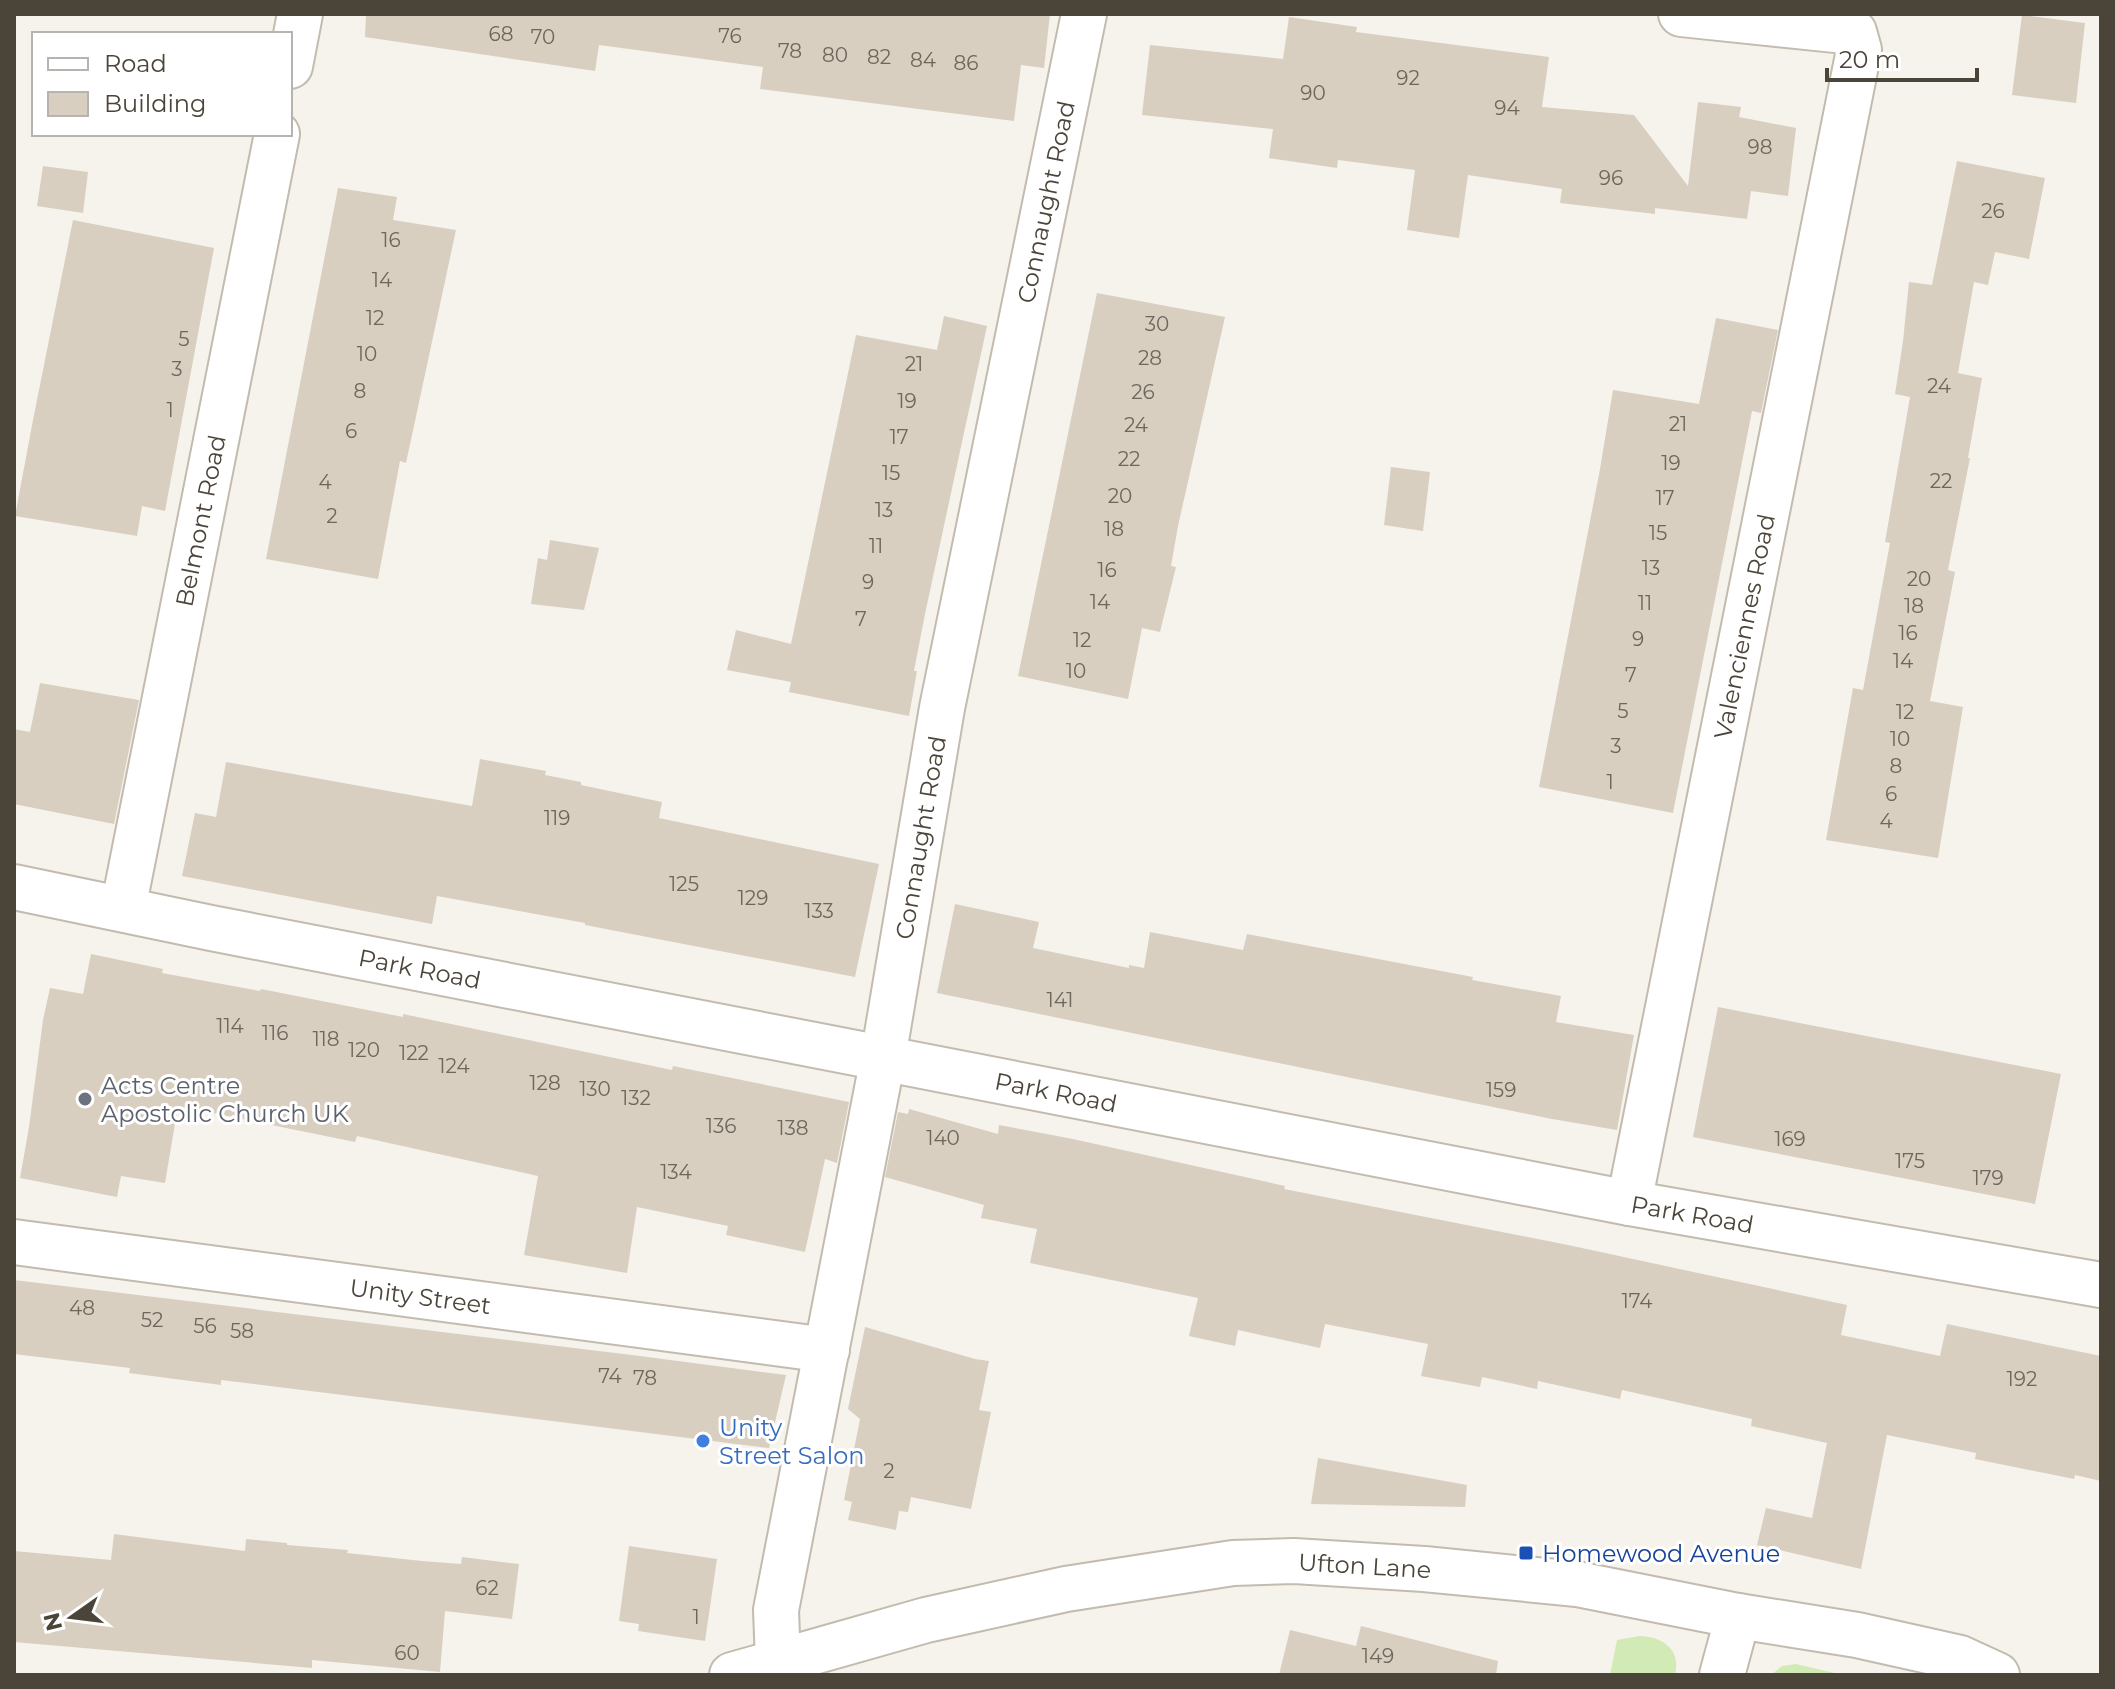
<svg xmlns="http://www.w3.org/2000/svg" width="2115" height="1689" font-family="Montserrat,sans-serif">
  <rect width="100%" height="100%" fill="#f6f3ec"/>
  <g fill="#d2eab5">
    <path d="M1640,1636C1663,1637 1681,1649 1675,1675H1610L1617,1640Z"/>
    <path d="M1796,1664L1843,1675H1771L1782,1666Z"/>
  </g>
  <g fill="#d8cfc1">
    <path d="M366,14H1050L1044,68L1021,65L1014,121L760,89L763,67L599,45L595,71L365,37Z"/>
    <path d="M2022,15L2085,23L2076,103L2012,95Z"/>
    <path d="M1289,17L1357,27L1356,32L1549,57L1542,107L1634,115L1688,186L1698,102L1741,107L1739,117L1796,128L1788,196L1751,191L1747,219L1655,208V214L1560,203L1562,189L1468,175L1459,238L1407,230L1415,170L1338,160L1337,168L1269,158L1273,129L1142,115L1150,45L1283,59Z"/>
    <path d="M1957,161L2045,178L2029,259L1995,252L1988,285L1974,282L1958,373L1982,378L1968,458H1970L1948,570L1955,572L1930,701L1963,707L1938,858L1826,840L1853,688L1863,690L1890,543L1885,542L1910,397L1895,394L1903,341L1909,282L1932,285Z"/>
    <path d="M43,166L88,172L83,213L37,206Z"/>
    <path d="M338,188L397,197L393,220L456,230L406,463L400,461L378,579L266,559Z"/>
    <path d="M73,220L214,248L165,511L142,506L137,536L15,516L33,420Z"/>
    <path d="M1097,293L1225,317L1178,526L1171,566L1176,567L1160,632L1142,628L1128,699L1018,676Z"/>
    <path d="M944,316L987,326L925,614L914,671H917L909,716L789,692L791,682L727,670L736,630L791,644L856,335L937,350Z"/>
    <path d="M1716,318L1778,330L1761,413L1752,411L1673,813L1539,787L1600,469L1613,390L1699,404Z"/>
    <path d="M1391,467L1430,472L1423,531L1384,525Z"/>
    <path d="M550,540L599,548L584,610L531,604L538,558L547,560Z"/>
    <path d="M40,683L139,700L114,824L14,804V729L30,732Z"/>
    <path d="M480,759L546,771L545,775L581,782V785L662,802L659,818L879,864L855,977L585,925V923L437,896L432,924L182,876L195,813L216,817L226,762L472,806Z"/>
    <path d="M955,904L1039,922L1033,948L1129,968V965L1144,968L1150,932L1243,950L1247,934L1473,977L1472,980L1561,996L1556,1022L1634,1035L1617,1130L1552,1119L937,993Z"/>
    <path d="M91,954L163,969L162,973L260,991L261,989L403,1017V1014L672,1070L673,1066L849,1102L837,1163L825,1159L805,1252L726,1235L728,1226L637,1207L627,1273L524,1255L538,1176L357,1136L355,1142L178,1106L165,1183L121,1176L117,1197L20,1178L29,1127L43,1020L50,988L83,994Z"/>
    <path d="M1718,1007L2061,1074L2035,1204L1693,1137Z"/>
    <path d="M909,1109L998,1134L999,1125L1073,1139L1285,1186L1284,1189L1568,1245L1847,1305L1841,1335L1940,1356L1947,1324L2101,1356V1481L2075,1475L2074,1479L1975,1459L1976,1453L1887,1435L1861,1569L1757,1545L1766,1508L1812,1518L1827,1443L1751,1426L1752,1419L1622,1390L1620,1399L1538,1381L1537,1389L1482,1377L1480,1387L1421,1376L1428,1344L1325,1324L1320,1348L1238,1330L1235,1346L1189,1336L1198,1298L1030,1263L1037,1229L981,1218L984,1205L885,1177L898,1112L908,1114Z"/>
    <path d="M14,1280L632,1355L786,1375L769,1448L221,1380V1385L129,1373L130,1368L14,1354Z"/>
    <path d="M865,1327L975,1359L989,1361L979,1410L991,1412L971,1509L911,1497L908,1512L899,1511L896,1530L848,1520L852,1502L844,1500L860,1419L848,1409Z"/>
    <path d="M1318,1458L1467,1485L1465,1507L1311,1504Z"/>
    <path d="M114,1534L245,1551L246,1539L287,1543V1545L348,1550L347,1553L422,1561L461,1564L462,1557L519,1564L512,1619L445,1611L440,1672L312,1660V1668L14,1642V1551L111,1560Z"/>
    <path d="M629,1546L717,1559L705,1641L638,1631L639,1624L619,1621Z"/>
    <path d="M1361,1626L1498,1661L1496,1675H1279L1290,1630L1356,1646Z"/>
  </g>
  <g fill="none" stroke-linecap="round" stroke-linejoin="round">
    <g stroke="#c2bbae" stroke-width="48">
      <g id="minor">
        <path d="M290,66L300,14"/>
        <path id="s1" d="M14,887L211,928L1629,1203L2101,1285"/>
        <path id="s2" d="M123,909L277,134"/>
        <path id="s3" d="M1629,1203L1859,50L1854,32L1681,14"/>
        <path id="s4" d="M14,1242L827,1350"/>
        <path id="s5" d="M778,1662L776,1610L883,1058L942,708L1084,14"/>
        <path id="s6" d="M732,1675L926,1620L1066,1589L1233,1563L1294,1561L1424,1569L1577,1584L1738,1616L1857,1635L1960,1658L1997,1675"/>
        <path d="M1722,1675L1738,1616"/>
      </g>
    </g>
    <use href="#minor" stroke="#fff" stroke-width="44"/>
  </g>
  <circle fill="#6b7280" stroke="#fff" stroke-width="3" cx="85" cy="1099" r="8"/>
  <circle fill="#3f7fe0" stroke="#fff" stroke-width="3" cx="703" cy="1441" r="8"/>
  <rect fill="#1a4fb4" stroke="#fff" stroke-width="3" x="1518" y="1545" width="16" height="16" rx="4"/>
  <g text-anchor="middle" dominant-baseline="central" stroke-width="6" stroke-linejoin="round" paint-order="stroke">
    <g font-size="20" fill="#6e675b">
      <text x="501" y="34">68</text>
      <text x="730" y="36">76</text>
      <text x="543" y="37">70</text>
      <text x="790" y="51">78</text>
      <text x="835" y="55">80</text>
      <text x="879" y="57">82</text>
      <text x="923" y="60">84</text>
      <text x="966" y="63">86</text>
      <text x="1408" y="78">92</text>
      <text x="1313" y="93">90</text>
      <text x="1507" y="108">94</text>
      <text x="1760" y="147">98</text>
      <text x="1611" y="178">96</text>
      <text x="1993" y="211">26</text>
      <text x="391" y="240">16</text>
      <text x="382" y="280">14</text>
      <text x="375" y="318">12</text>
      <text x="1157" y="324">30</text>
      <text x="184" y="339">5</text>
      <text x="367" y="354">10</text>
      <text x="1150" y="358">28</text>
      <text x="914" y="364">21</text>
      <text x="177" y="369">3</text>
      <text x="1939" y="386">24</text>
      <text x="360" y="391">8</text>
      <text x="1143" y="392">26</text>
      <text x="907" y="401">19</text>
      <text x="170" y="410">1</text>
      <text x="1678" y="424">21</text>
      <text x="1136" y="425">24</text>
      <text x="351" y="431">6</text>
      <text x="899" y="437">17</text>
      <text x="1129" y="459">22</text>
      <text x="1671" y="463">19</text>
      <text x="891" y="473">15</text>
      <text x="1941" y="481">22</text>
      <text x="325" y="482">4</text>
      <text x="1120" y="496">20</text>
      <text x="1665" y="498">17</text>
      <text x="884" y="510">13</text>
      <text x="332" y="516">2</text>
      <text x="1114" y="529">18</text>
      <text x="1658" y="533">15</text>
      <text x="876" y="546">11</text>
      <text x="1651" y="568">13</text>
      <text x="1107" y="570">16</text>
      <text x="1919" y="579">20</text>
      <text x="868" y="582">9</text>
      <text x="1100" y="602">14</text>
      <text x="1645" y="603">11</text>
      <text x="1914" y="606">18</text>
      <text x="861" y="619">7</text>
      <text x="1908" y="633">16</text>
      <text x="1638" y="639">9</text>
      <text x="1082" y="640">12</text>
      <text x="1903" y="661">14</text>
      <text x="1076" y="671">10</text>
      <text x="1631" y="675">7</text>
      <text x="1623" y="711">5</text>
      <text x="1905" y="712">12</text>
      <text x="1900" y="739">10</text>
      <text x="1616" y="746">3</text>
      <text x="1896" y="766">8</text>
      <text x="1610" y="782">1</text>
      <text x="1891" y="794">6</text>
      <text x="557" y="818">119</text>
      <text x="1886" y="821">4</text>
      <text x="684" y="884">125</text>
      <text x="753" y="898">129</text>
      <text x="819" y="911">133</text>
      <text x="1060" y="1000">141</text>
      <text x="230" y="1026">114</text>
      <text x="275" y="1033">116</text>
      <text x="326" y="1039">118</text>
      <text x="364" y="1050">120</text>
      <text x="414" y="1053">122</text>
      <text x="454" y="1066">124</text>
      <text x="545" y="1083">128</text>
      <text x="595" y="1089">130</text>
      <text x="1501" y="1090">159</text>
      <text x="636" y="1098">132</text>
      <text x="721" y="1126">136</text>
      <text x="793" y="1128">138</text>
      <text x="943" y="1138">140</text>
      <text x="1790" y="1139">169</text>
      <text x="1910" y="1161">175</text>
      <text x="676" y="1172">134</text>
      <text x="1988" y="1178">179</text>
      <text x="1637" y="1301">174</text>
      <text x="82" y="1308">48</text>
      <text x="152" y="1320">52</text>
      <text x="205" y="1326">56</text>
      <text x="242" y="1331">58</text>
      <text x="610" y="1376">74</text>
      <text x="645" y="1378">78</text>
      <text x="2022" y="1379">192</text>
      <text x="889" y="1471">2</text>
      <text x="487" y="1588">62</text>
      <text x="696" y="1617">1</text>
      <text x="407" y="1653">60</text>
      <text x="1378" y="1656">149</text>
    </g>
    <g font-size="24" fill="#4b4439" stroke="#fff">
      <text stroke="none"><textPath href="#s5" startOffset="1486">Connaught Road</textPath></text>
      <text stroke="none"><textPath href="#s2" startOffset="396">Belmont Road</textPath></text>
      <text stroke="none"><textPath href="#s3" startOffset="588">Valenciennes Road</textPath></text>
      <text stroke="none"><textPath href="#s5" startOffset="838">Connaught Road</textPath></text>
      <text stroke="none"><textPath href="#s1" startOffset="414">Park Road</textPath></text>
      <text stroke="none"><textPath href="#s1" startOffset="1062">Park Road</textPath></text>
      <text stroke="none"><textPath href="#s1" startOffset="1710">Park Road</textPath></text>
      <text stroke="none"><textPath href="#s4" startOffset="410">Unity Street</textPath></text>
      <text stroke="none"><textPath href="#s6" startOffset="646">Ufton Lane</textPath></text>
    </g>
    <g font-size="24" fill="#5b616d" stroke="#fff" text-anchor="start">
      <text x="101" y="1085">Acts Centre<tspan x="101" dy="28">Apostolic Church UK</tspan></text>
    </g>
    <g font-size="24" fill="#366cbe" stroke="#fff" text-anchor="start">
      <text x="719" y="1427">Unity<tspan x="719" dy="28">Street Salon</tspan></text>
    </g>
    <g font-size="24" fill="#164399" stroke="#fff" text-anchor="start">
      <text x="1542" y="1553">Homewood Avenue</text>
    </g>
  </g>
  <rect width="2115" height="1689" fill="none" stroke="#4b4439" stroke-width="32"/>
  <rect x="32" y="32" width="260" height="104" fill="#ffffff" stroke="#b7b4b0" stroke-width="2"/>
  <rect x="48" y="58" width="40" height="12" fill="#ffffff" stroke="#b7b4b0" stroke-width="2"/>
  <text x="104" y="72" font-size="24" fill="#4b4439">Road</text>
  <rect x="48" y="92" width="40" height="24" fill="#d8cfc1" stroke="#b7b4b0" stroke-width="2"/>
  <text x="104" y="112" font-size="24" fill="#4b4439">Building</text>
  <g transform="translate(72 1617) rotate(256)" stroke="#ffffff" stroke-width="6" paint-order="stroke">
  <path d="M0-6L14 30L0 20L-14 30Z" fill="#4b4439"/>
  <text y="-12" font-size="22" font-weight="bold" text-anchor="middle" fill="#4b4439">N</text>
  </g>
  <path d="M1827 68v12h150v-12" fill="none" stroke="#4b4439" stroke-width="4"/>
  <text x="1839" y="68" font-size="24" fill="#4b4439" stroke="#ffffff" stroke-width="6" paint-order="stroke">20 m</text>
</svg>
